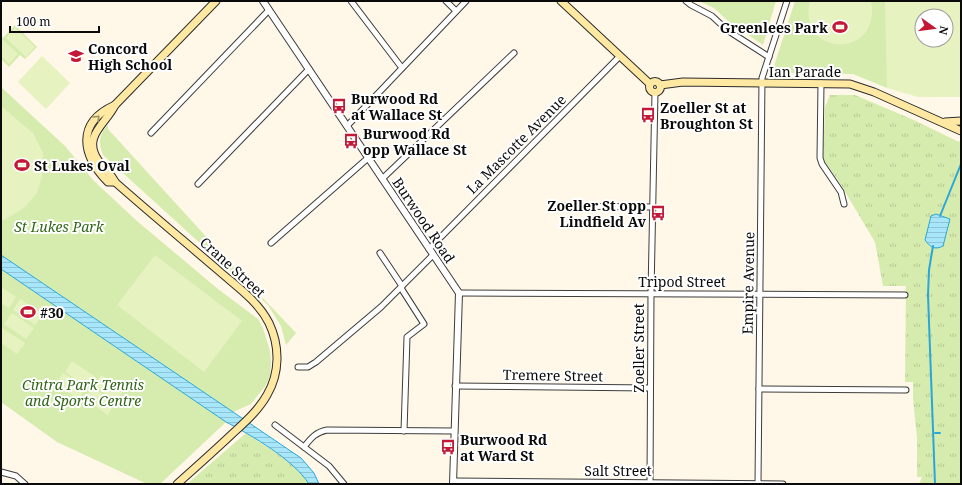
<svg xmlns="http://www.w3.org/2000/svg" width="962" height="485" font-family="'Noto Serif',serif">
  <defs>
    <pattern id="grass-tufts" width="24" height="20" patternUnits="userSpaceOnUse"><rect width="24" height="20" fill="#d6ecaf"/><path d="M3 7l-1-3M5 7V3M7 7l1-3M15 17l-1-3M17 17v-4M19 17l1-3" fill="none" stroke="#b6c995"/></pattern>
    <pattern id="water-rules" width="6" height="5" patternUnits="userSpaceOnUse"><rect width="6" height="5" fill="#a8e6fb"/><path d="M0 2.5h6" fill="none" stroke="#8fc4d6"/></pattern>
  </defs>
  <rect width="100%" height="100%" fill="#fff7e7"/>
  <g fill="url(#grass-tufts)">
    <path d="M830,95H855L916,121L959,142L961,139V484H919L922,477H917V438L913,399V382H905L906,286H883L875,242L838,180L823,160L825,107Z"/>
    <path d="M246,433C268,449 294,460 309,484H187Z"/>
  </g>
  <g fill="#d6ecaf">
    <path d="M699,1H776L763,45L729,22L714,8Z"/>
    <path d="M795,1H886L888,62L887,88L853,74L777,73L773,69Z"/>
    <path d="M15,25L37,47L25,59L20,55L9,67L1,59V36L3,38Z"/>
    <path d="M1,87L65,146L94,181L137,221L218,289L258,319L263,328L270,351L271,362L270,376L266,385L251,404L233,412L1,255Z"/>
    <path d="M108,125V129L242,276L296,333L286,345L281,326L268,305L103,155C98,143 99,134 108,125Z"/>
    <path d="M1,269L226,422L160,484H147L57,442L1,402Z"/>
  </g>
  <g fill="#e7f2c1" fill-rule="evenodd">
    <path d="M810,1H871C882,61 796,57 810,1Z"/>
    <path d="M885,1H961V97H918L887,88ZM922,16H946V40H922Z"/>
    <path d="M15,28L35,47L26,57L6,38Z"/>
    <path d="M1,38L18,54L9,64L1,56Z"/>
    <path d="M42,56L70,83L46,109L18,82Z"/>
    <path d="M1,106L33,133L43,153L42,177L37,193L24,208L4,220H1Z"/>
    <path d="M155,255L242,321L204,372L117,305Z"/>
    <path d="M1,287L16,297L9,308L1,303Z"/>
    <path d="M20,299L43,314L35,325L13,310Z"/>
    <path d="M12,313L34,328L26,339L4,324Z"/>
    <path d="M2,328L25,343L17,354L1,343V330Z"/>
    <path d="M72,361L94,376L87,387L65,372Z"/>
    <path d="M63,373L86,388L78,399L56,384Z"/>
    <path d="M101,375L124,390L116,401L94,386Z"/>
    <path d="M93,388L115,403L108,415L85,399Z"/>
  </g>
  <g fill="url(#water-rules)" stroke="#2aa7d7">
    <path d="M936,214L950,219L943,246C935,250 931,248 925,240L931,216Z"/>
    <path d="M1,255L301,458L314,473L319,484H309C294,460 251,435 226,422L1,269Z"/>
  </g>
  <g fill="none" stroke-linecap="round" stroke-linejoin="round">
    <g stroke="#2aa7d7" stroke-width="2">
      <path d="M940,216L961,164"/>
      <path d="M933,246L929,270L928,295L935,484"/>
      <path d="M935,433H940"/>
    </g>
    <g stroke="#3d3d3d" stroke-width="7">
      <g id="minor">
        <path d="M351,1L402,68"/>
        <path d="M446,1L456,11"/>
        <path d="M686,1L691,5L712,16L727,30L769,57"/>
        <path d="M821,83L820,158L822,164L841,192L844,204"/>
        <path d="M347,126L466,1"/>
        <path d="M151,133L269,10"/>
        <path d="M382,179L514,53"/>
        <path d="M198,184L309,69"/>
        <path d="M553,204L559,206L653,207"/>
        <path d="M271,243L368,158"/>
        <path d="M429,249L620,56"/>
        <path d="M380,253L402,286"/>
        <path d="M401,288L424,324L407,337L404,431"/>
        <path d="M459,293L905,295"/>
        <path d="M298,367H308L316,362L381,307L433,255"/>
        <path d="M455,386L650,388"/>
        <path d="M759,389L906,390"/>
        <path d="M275,425L329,466L344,484"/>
        <path d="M304,447C311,438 316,432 327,430L454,431"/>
        <path d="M1,472L16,476L25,484"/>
        <path d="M453,481L783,484"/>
        <path d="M650,484L651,293L655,92"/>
        <path d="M758,484L762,78L787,1"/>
      </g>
    </g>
    <g stroke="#3d3d3d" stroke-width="8">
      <path id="tertiary" d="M263,1L459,293L453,484"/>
    </g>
    <g stroke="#2c2c2c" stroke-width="9">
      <g id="secondary">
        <path d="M561,1L650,84"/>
        <circle cx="655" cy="87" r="5.5"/>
        <path d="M660,85L683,82L850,84L874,92L961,131"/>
        <path d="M945,122L961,121"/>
        <path d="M115,182H108C82,156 75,123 115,105"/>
        <path d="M177,484C195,468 213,452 231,435C244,423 258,411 267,395C280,373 280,346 269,323C258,301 236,286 219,271C184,241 149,212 115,182C111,173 103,169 98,160C82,136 106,124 115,105L216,1"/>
      </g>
    </g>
    <use href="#minor" stroke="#fff" stroke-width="5"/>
    <use href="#tertiary" stroke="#fff" stroke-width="6"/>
    <use href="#secondary" stroke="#ffe9a2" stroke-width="7"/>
  </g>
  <defs><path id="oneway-chevron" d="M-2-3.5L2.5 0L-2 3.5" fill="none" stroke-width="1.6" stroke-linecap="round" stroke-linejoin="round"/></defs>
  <use stroke="#9d9065" href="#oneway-chevron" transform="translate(97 118) rotate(-47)"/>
  <defs>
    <g id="stadium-bare" transform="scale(1.2)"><path d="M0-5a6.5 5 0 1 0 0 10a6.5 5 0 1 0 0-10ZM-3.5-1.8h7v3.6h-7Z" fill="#c31937" stroke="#fff" stroke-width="2.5" paint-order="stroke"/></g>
    <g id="school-bare" transform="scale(1.2)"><path d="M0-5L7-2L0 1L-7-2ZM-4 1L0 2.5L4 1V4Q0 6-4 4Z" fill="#c31937" stroke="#fff" stroke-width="2.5" paint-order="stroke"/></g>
    <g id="bus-bare" transform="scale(1.2)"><path d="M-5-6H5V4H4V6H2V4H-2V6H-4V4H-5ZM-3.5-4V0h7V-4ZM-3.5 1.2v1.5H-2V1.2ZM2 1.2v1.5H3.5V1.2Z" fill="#c31937" stroke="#fff" stroke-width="2.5" paint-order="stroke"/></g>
  </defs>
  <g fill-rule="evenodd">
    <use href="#stadium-bare" x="840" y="27"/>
    <use href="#school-bare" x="76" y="56"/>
    <use href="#bus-bare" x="339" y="106"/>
    <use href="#bus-bare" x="648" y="115"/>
    <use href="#bus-bare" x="351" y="141"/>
    <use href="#stadium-bare" x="22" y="165"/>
    <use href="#bus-bare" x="658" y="213"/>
    <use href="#stadium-bare" x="28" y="312"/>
    <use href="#bus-bare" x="448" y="447"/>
  </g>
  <g text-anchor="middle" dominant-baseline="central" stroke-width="4" stroke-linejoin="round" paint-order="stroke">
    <g font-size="14" font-weight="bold" fill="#0a0a0a" stroke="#fff" text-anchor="start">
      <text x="828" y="27" text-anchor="end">Greenlees Park</text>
      <text x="88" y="48">Concord<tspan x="88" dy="16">High School</tspan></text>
      <text x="351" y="98">Burwood Rd<tspan x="351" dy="16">at Wallace St</tspan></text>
      <text x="660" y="107">Zoeller St at<tspan x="660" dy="16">Broughton St</tspan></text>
      <text x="363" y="133">Burwood Rd<tspan x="363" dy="16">opp Wallace St</tspan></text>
      <text x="34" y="165">St Lukes Oval</text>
      <text x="646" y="205" text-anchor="end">Zoeller St opp<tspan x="646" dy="16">Lindfield Av</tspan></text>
      <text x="40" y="312">#30</text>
      <text x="460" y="439">Burwood Rd<tspan x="460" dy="16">at Ward St</tspan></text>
    </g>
    <g font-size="14" fill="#0a0a0a" stroke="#fff">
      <text x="805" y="71">Ian Parade</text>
      <text transform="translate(516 144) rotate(-45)">La Mascotte Avenue</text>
      <text transform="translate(424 220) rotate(56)">Burwood Road</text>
      <text transform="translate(233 267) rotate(42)">Crane Street</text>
      <text x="682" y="281">Tripod Street</text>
      <text transform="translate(748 283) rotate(-89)">Empire Avenue</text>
      <text transform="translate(638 348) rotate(-90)">Zoeller Street</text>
      <text transform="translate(553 375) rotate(1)">Tremere Street</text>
      <text x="618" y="470">Salt Street</text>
    </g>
    <g font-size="14" font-style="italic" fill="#316517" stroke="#fff">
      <text x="59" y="226">St Lukes Park</text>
      <text x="83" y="384">Cintra Park Tennis<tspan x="83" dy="16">and Sports Centre</tspan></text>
    </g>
  </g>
  <rect width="962" height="485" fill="none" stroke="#0a0a0a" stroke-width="4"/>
  <g transform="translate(934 28) rotate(104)"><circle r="19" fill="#ffffff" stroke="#9d9d9d"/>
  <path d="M0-3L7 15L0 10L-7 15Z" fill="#c31937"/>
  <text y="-6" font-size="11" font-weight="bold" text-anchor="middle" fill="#0a0a0a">N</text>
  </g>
  <path d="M10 26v6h89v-6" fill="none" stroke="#0a0a0a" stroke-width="2"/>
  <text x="16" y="26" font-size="12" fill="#0a0a0a" stroke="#ffffff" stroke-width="3" paint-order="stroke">100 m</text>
</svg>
